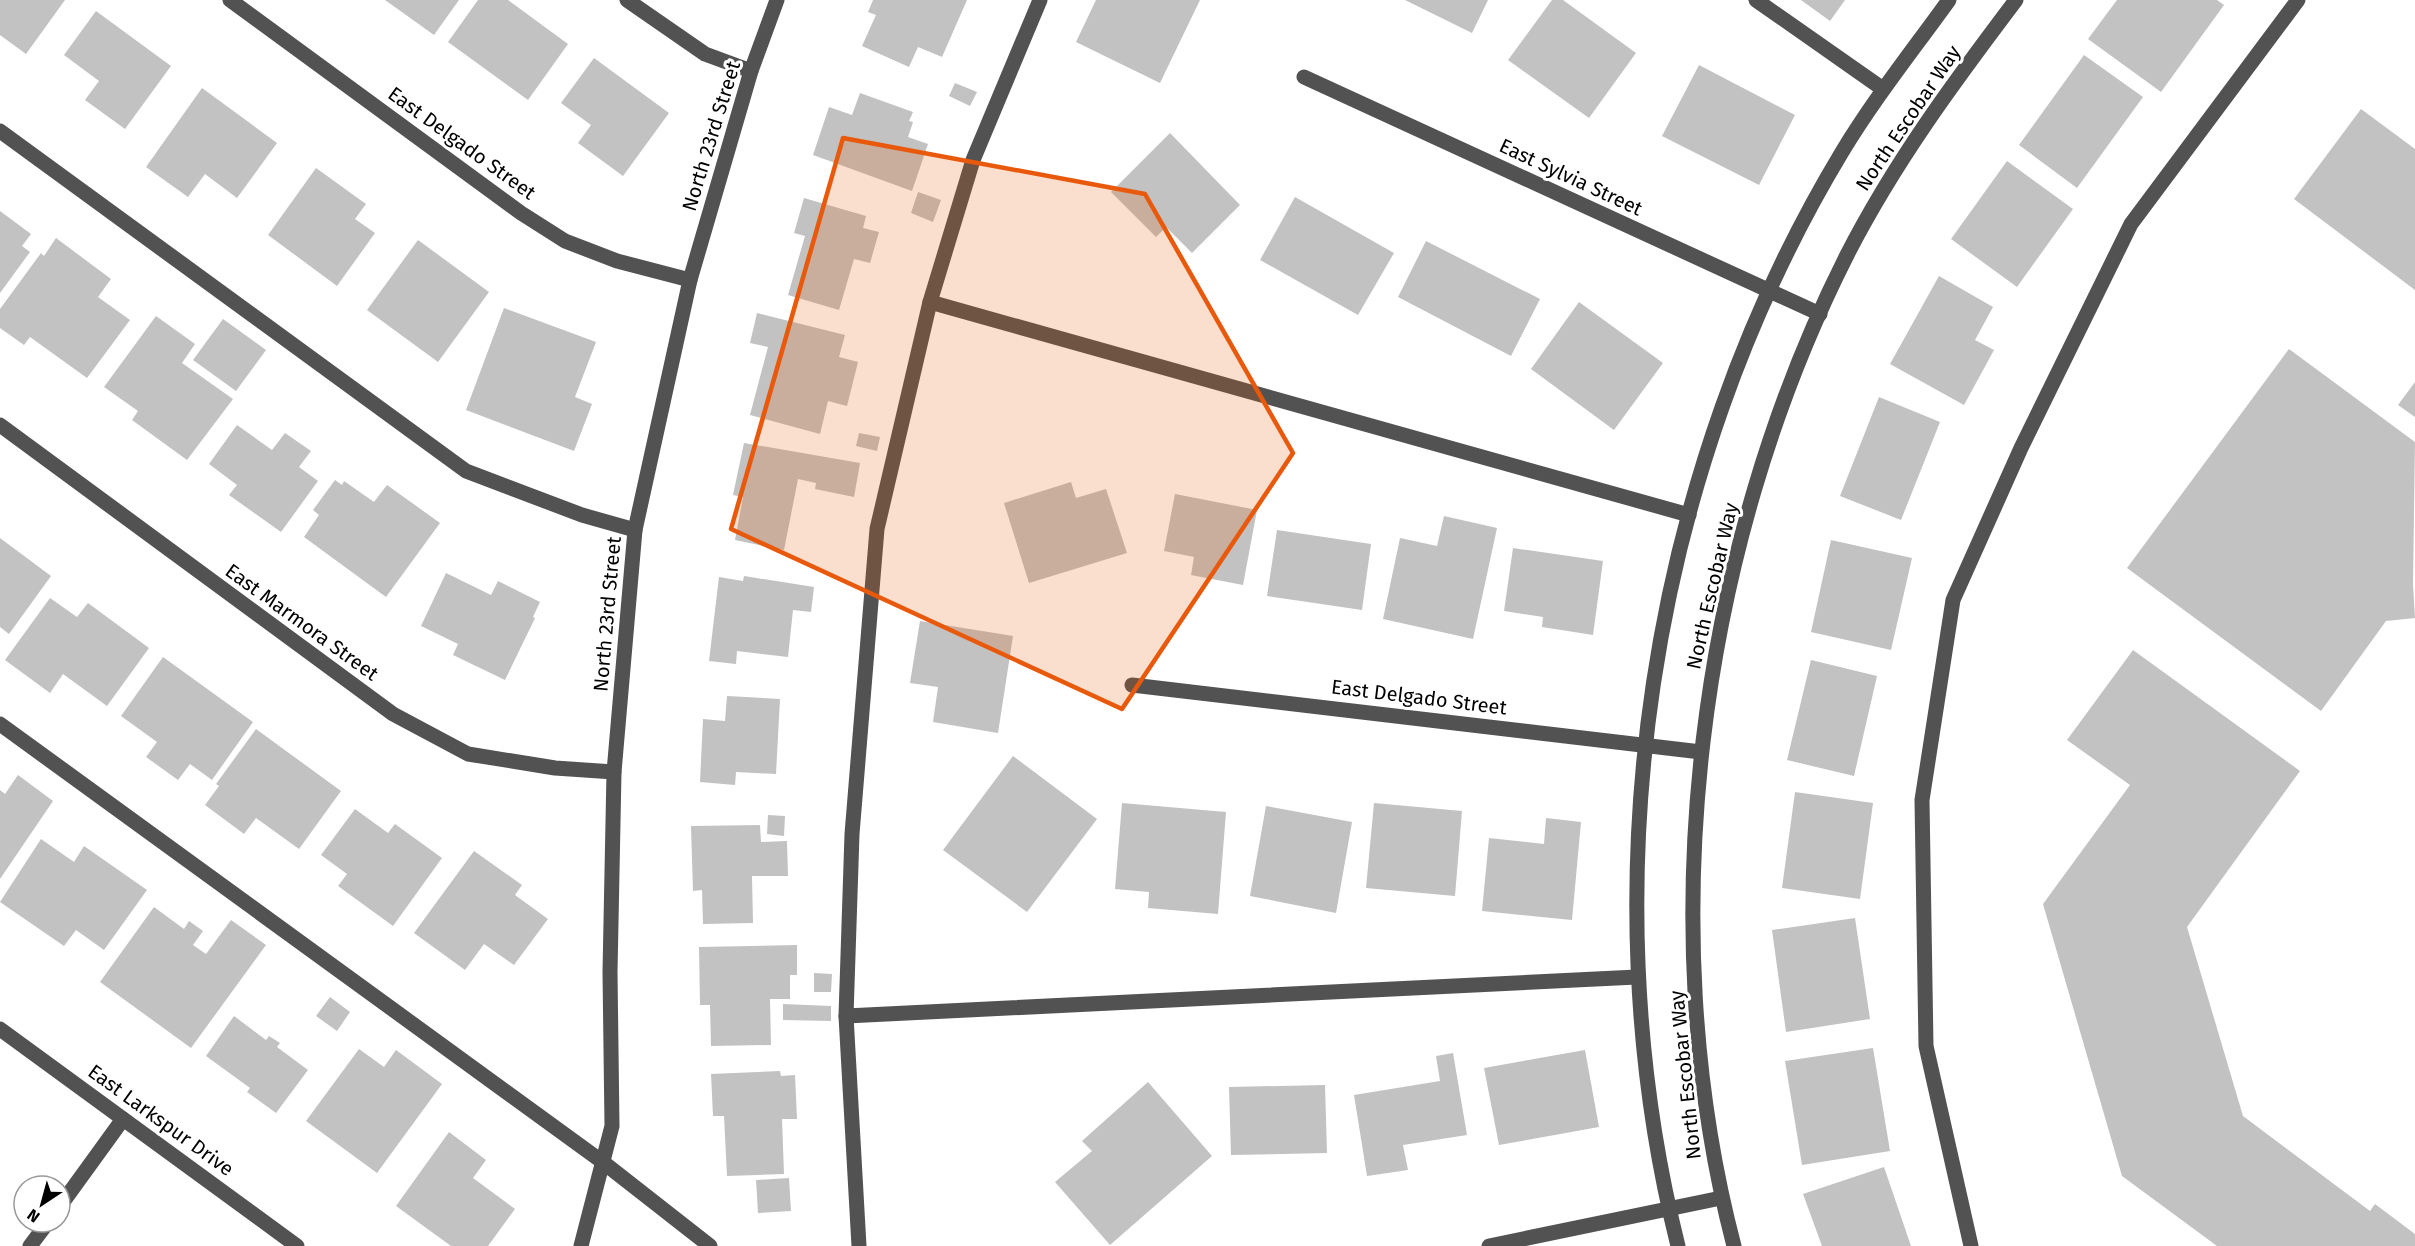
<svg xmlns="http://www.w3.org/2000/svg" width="2415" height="1246" font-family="'Fira Sans',sans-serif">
  <rect width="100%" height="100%" fill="#fff"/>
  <g fill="#c2c2c2">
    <path d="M0,0H65L26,54L0,35Z"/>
    <path d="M385,0H459L434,35Z"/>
    <path d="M478,0H508L568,44L528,100L448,42Z"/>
    <path d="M873,0H967L942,57L918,47L909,67L862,46L876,15L868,12Z"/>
    <path d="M1096,0H1200L1160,83L1076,42Z"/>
    <path d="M1405,0H1488L1472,33Z"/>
    <path d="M1552,0H1563L1636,53L1589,118L1508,60Z"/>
    <path d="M1801,0H1845L1830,21Z"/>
    <path d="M2117,0H2217L2224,5L2161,92L2088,39Z"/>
    <path d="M96,11L171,66L125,129L85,100L99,81L64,55Z"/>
    <path d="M2084,55L2143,97L2077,188L2019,145Z"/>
    <path d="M594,58L669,113L623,176L578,143L591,125L561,103Z"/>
    <path d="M1699,65L1795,115L1759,185L1662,136Z"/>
    <path d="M955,83L977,92L970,106L949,96Z"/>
    <path d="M202,88L277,143L237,198L205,174L188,197L146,167Z"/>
    <path d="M860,93L913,112L909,121L913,122L908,137L928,144L912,191L813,155L829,107L852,115Z"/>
    <path d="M2361,109L2415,149V290L2294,199Z"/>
    <path d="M1170,133L1240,205L1192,253L1166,227L1156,237L1111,192Z"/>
    <path d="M2007,161L2073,209L2017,287L1951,239Z"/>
    <path d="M316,168L366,204L355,219L375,233L337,286L268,235Z"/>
    <path d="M918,192L941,200L933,222L911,213Z"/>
    <path d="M1295,197L1394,253L1358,315L1260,260Z"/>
    <path d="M804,198L866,216L863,228L879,232L870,263L854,259L839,310L788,295L805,236L794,233Z"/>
    <path d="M0,211L31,234L22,246L30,252L0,293Z"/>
    <path d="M56,238L111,279L98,297L130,320L87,378L30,337L24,345L0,328V309L41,253L44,256Z"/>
    <path d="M418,240L489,292L438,362L367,310Z"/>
    <path d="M1426,241L1540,299L1511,356L1398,297Z"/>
    <path d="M1939,276L1993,307L1975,340L1994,350L1964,405L1890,364Z"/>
    <path d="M1579,302L1663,363L1614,430L1531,369Z"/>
    <path d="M504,308L596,342L575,397L592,404L574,451L466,410Z"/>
    <path d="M757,313L845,335L839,357L858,362L847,406L828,401L820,434L750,415L768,347L750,343Z"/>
    <path d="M156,316L195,344L182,363L233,399L187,460L132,420L138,411L104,387Z"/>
    <path d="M223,319L266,350L236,391L193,360Z"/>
    <path d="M2289,349L2415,442L2413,584L2415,618L2386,621L2321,711L2127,568Z"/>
    <path d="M2415,382V417L2398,405Z"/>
    <path d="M1879,397L1940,422L1901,520L1840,496Z"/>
    <path d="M237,425L272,450L285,433L311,451L299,467L318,481L281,532L229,495L237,485L209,464Z"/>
    <path d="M859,433L880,437L877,451L856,446Z"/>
    <path d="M744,443L860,463L854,497L815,489L816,483L798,479L784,550L735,540L743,497L733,495Z"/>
    <path d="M335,480L342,485L344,481L374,502L387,485L440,523L386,597L304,537L319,515L313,510Z"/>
    <path d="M1071,482L1076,498L1106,489L1127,553L1029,583L1004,503Z"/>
    <path d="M1175,494L1257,510L1243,585L1191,575L1194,557L1164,551Z"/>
    <path d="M1444,516L1497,528L1473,639L1383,619L1400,538L1437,546Z"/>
    <path d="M1277,530L1371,544L1362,610L1267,596Z"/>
    <path d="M0,538L51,576L9,634L0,627Z"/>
    <path d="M1831,540L1912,558L1891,650L1811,632Z"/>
    <path d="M1513,548L1603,561L1593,635L1542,627L1543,617L1504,611Z"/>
    <path d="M446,573L491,595L498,581L540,602L533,617L535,618L505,680L453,655L458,644L421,626Z"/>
    <path d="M744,576L814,587L811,612L793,610L788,657L737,651L736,664L709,661L719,577L743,581Z"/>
    <path d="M50,598L77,617L88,603L149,648L107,706L63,674L50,693L5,660Z"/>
    <path d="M920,621L1013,636L998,733L933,722L938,687L910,683Z"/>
    <path d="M2133,650L2300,771L2187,927L2243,1116L2370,1211L2375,1204L2415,1234V1246H2217L2122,1176L2043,904L2130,785L2067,740Z"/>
    <path d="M163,657L253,722L212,780L190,764L178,780L146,757L157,742L121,716Z"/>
    <path d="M1811,660L1877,676L1854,776L1787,760Z"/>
    <path d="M727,696L780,699L776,774L736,772L735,785L700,782L703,719L725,721Z"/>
    <path d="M256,729L341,791L299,849L256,818L244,834L205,805L219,786L216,784Z"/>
    <path d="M1013,756L1097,819L1027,912L943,850Z"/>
    <path d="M18,775L53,801L0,879V790L5,794Z"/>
    <path d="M1795,792L1873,803L1860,899L1782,888Z"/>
    <path d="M1122,803L1226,812L1218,914L1148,908L1149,892L1115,889Z"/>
    <path d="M1374,803L1462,811L1455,896L1366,888Z"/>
    <path d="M1266,806L1352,822L1336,913L1250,896Z"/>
    <path d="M355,809L388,833L395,824L442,858L393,926L338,886L347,874L321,855Z"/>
    <path d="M768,815L785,816L784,836L767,834Z"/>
    <path d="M1546,818L1581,822L1572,920L1482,911L1489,838L1544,844Z"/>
    <path d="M760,825L761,842L787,841L788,876H752L753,923L703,924L702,890L693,891L691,826Z"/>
    <path d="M41,839L74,862L84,846L147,890L104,950L76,930L64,946L0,902Z"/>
    <path d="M474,851L522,885L515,895L548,919L514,965L484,944L465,970L414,933Z"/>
    <path d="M154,907L184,929L189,921L203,931L193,945L206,954L231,920L266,945L191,1048L100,982Z"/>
    <path d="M1855,918L1870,1019L1786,1032L1772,930Z"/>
    <path d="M797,945V975H790V999H770L771,1045L711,1046L710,1005H700L699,947Z"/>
    <path d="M814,973L832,974L831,992H814Z"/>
    <path d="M330,997L350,1012L337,1031L316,1016Z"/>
    <path d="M783,1004L831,1006V1021L783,1020Z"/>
    <path d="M234,1016L266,1040L269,1036L280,1043L277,1047L308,1070L276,1113L247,1092L250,1088L206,1056Z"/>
    <path d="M1873,1048L1890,1151L1802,1165L1785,1061Z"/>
    <path d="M359,1049L384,1067L396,1050L442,1084L377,1173L306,1121Z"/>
    <path d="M1585,1050L1599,1127L1499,1145L1484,1068Z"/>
    <path d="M1453,1053L1467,1135L1403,1145L1408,1170L1367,1176L1354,1095L1440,1081L1436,1056Z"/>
    <path d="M780,1071L781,1076L795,1075L797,1119H782L784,1174L727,1176L724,1116H713L711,1074Z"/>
    <path d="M1148,1082L1212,1156L1110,1245L1055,1182L1092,1151L1082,1141Z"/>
    <path d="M1325,1085L1327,1153L1231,1155L1229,1087Z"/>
    <path d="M449,1132L486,1160L473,1178L515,1209L488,1246H451L396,1206Z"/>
    <path d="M1884,1167L1911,1246H1822L1803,1194Z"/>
    <path d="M789,1178L791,1211L758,1213L756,1180Z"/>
  </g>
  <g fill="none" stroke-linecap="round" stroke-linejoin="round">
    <g stroke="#525252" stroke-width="15">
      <path d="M230,0L521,213L565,241L617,261L690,280"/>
      <path d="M627,0L705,54L751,71"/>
      <path d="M1756,0L1883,89"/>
      <path d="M1304,77L1820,314"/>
      <path d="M0,131L466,471L582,515L635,530"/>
      <path d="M930,302L1689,515"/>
      <path d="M0,425L393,714L468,754L555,768L614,772"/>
      <path d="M1132,685L1701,752"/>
      <path d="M0,724L604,1163L710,1246"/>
      <path d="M846,1016L1637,977"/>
      <path d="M0,1029L297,1246"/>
      <path d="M60,1206L123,1119"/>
      <path d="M30,1246L48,1222"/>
      <path d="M581,1246L612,1126L610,972L614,772L635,530L690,280L751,71L777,0"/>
      <path d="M859,1246L846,1016L852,834L877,529L930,302L973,160L1040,0"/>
      <path d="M1489,1246L1721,1198"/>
      <path d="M1678,1246C1587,883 1649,472 1842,152C1874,99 1913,50 1949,0"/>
      <path d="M1734,1246C1650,926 1698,549 1847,255C1894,163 1954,82 2016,0"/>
      <path d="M1971,1246L1926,1046L1922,800L1953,600L2021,448L2131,224L2298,0"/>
    </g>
  </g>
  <path fill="#e8590c" fill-opacity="0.2" stroke="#e8590c" stroke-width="4.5" stroke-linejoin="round" d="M843,138L1145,194L1293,453L1122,709L731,529Z"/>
  <g text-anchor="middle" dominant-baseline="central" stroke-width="6" stroke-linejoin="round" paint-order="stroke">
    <g font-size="20" fill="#000" stroke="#fff">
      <text transform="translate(1908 118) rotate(-56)">North Escobar Way</text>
      <text transform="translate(711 136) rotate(-73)">North 23rd Street</text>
      <text transform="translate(462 143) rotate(36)">East Delgado Street</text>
      <text transform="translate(1571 177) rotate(25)">East Sylvia Street</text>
      <text transform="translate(1712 586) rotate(-77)">North Escobar Way</text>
      <text transform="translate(607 614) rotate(-85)">North 23rd Street</text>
      <text transform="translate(302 622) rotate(36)">East Marmora Street</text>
      <text transform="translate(1419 697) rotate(7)">East Delgado Street</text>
      <text transform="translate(1685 1075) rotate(-96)">North Escobar Way</text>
      <text transform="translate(161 1120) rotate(36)">East Larkspur Drive</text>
    </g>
  </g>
  <g transform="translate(42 1204) rotate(216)"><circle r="28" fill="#ffffff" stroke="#999999" stroke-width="1.5"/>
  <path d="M0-4.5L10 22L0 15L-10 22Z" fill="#000000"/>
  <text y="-9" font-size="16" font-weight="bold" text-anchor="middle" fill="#000000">N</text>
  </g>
</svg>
